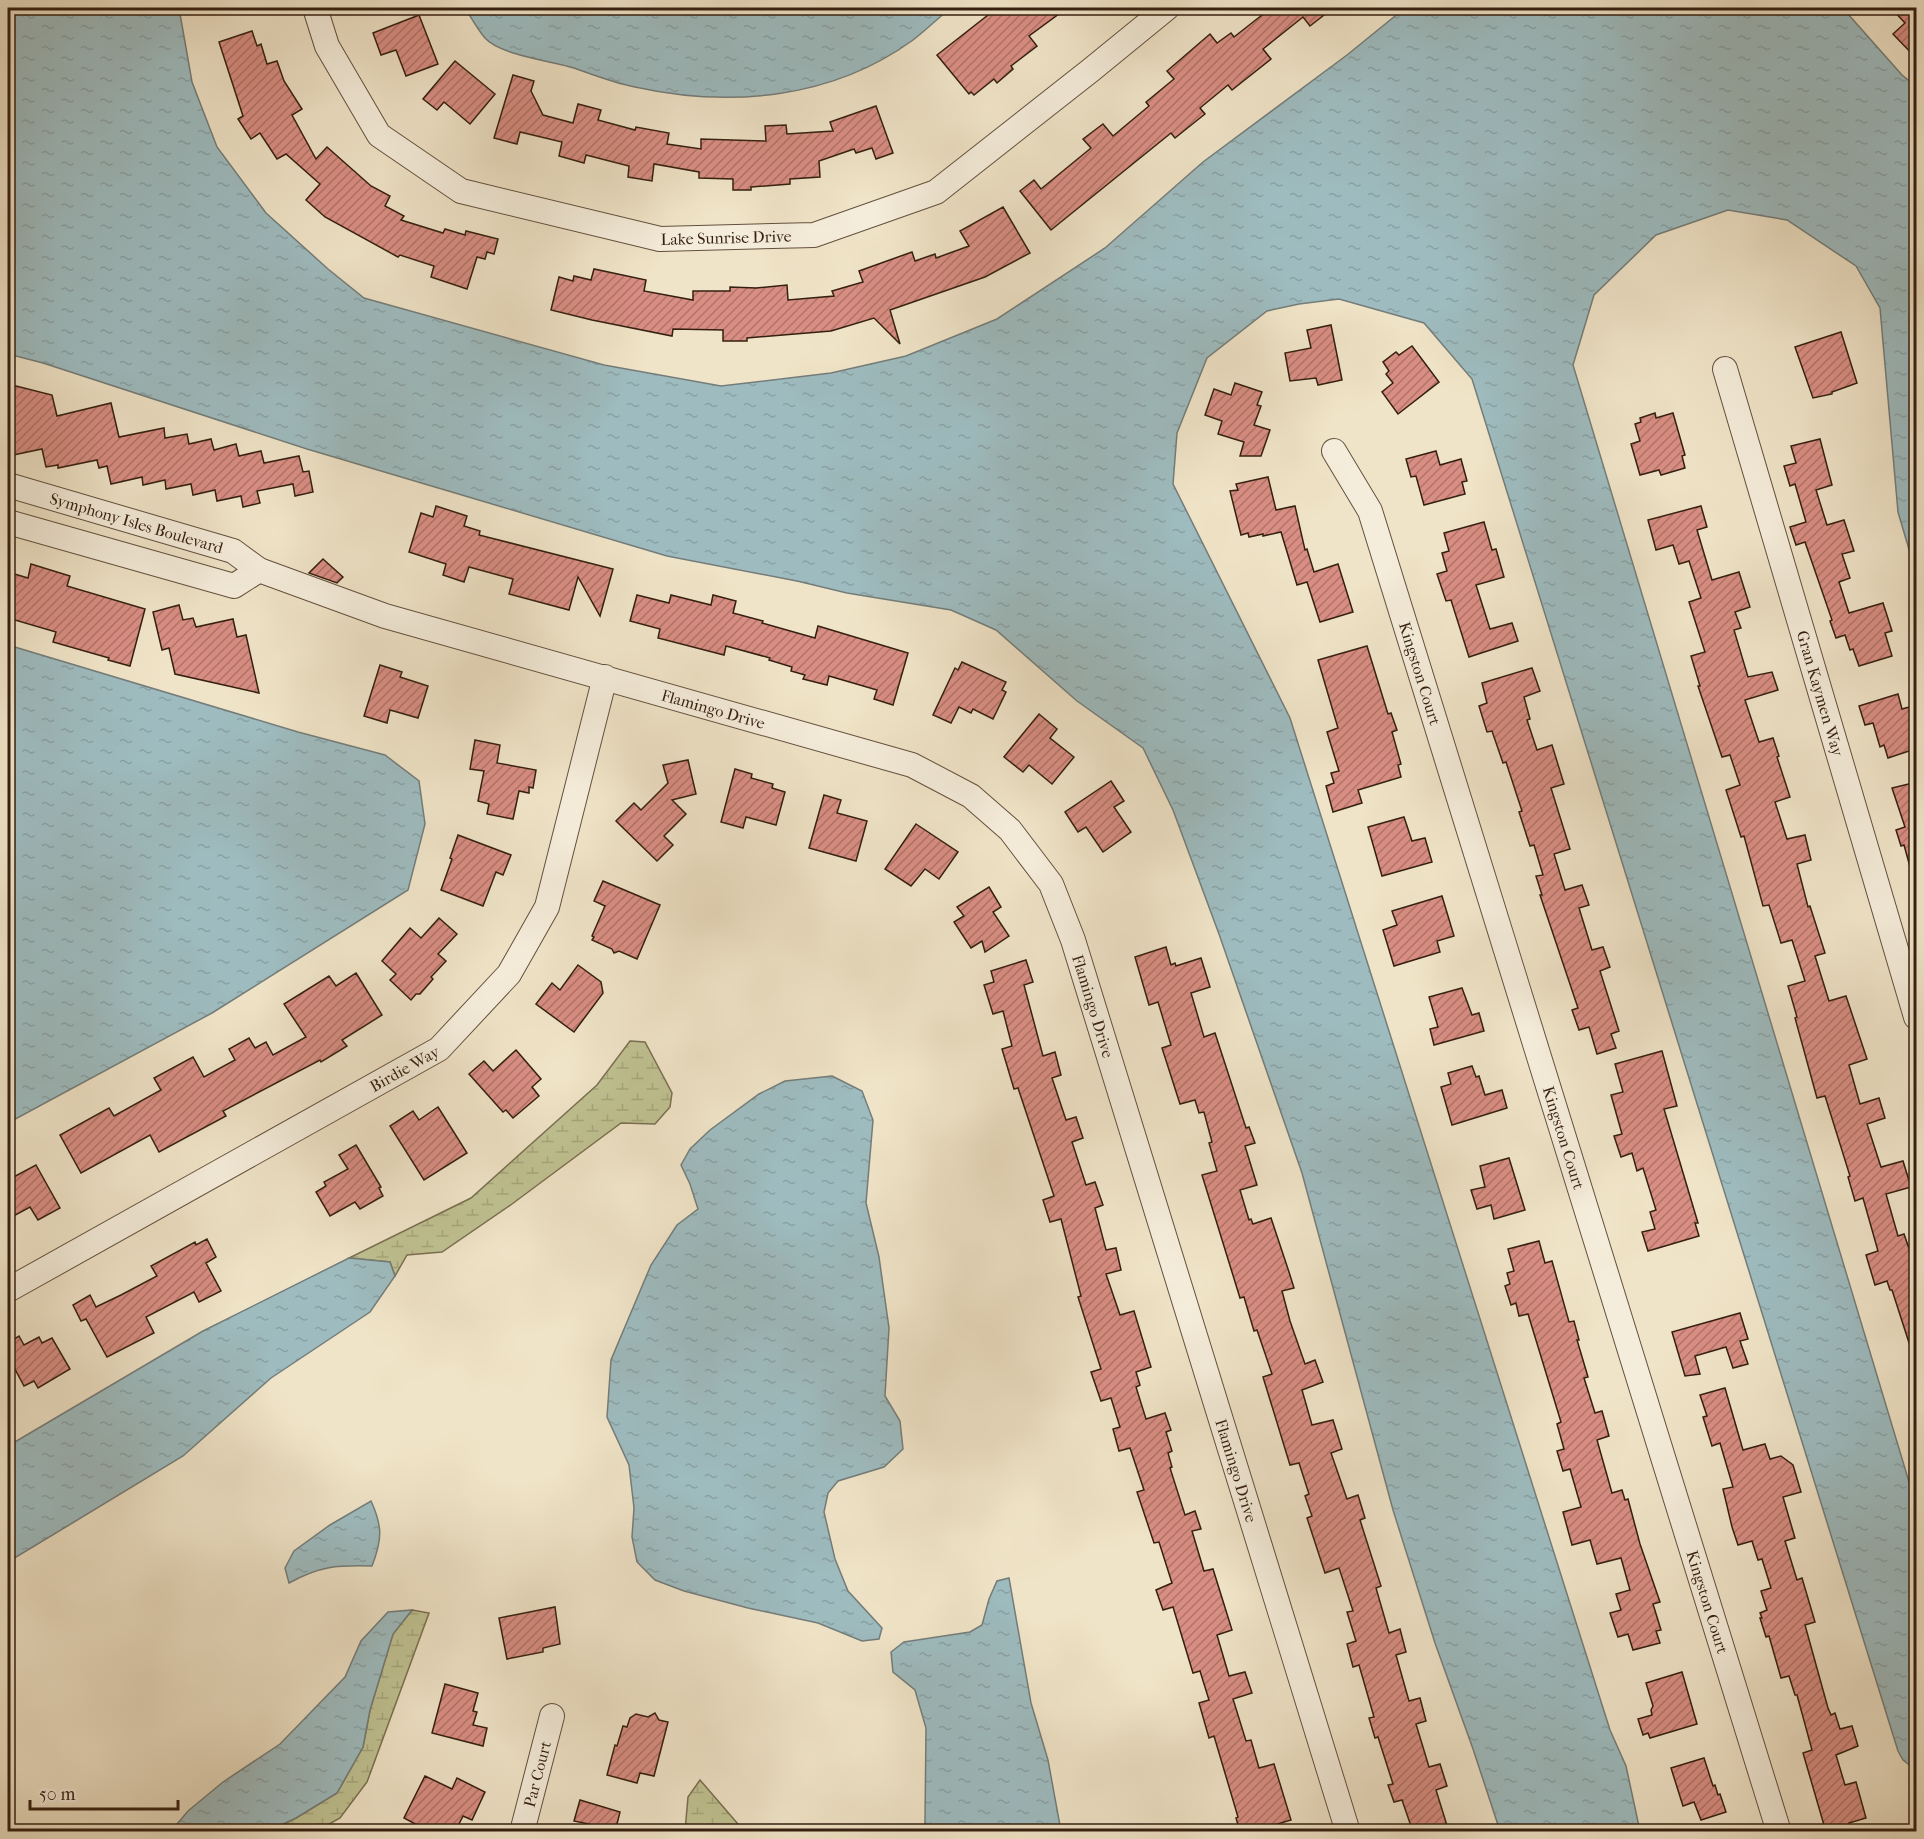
<svg xmlns="http://www.w3.org/2000/svg" width="1924" height="1839" font-family="'IM FELL French Canon',serif">
  <defs>
    <pattern id="wetland-marsh" width="20" height="14" patternUnits="userSpaceOnUse" patternTransform="scale(1.5)"><rect width="20" height="14" fill="#c0c292"/><path d="M1 5h8M5 5V1M11 12h8M15 12V8" fill="none" stroke="#a6a67d"/></pattern>
    <pattern id="water-ripples" width="26" height="14" patternUnits="userSpaceOnUse" patternTransform="scale(1.5)"><rect width="26" height="14" fill="#9ebcc0"/><path d="M2 4q2-2 4 0t4 0M15 11q2-2 4 0t4 0" fill="none" stroke="#89a1a4"/></pattern>
    <pattern id="building-hatch" width="6" height="6" patternUnits="userSpaceOnUse" patternTransform="scale(1.5)"><rect width="6" height="6" fill="#d98e83"/><path d="M-1 1l2-2M0 6l6-6M5 7l2-2" fill="none" stroke="#b1736a"/></pattern>
  </defs>
  <rect width="100%" height="100%" fill="#f0e4c8"/>
  <filter id="stains"><feTurbulence type="fractalNoise" baseFrequency=".00333" numOctaves="4"/><feColorMatrix values="0 0 0 0 .2 0 0 0 0 .09 0 0 0 0 .02 0 0 0 .5 -.17"/></filter>
  <radialGradient id="worn" r=".72"><stop offset=".6" stop-color="#630" stop-opacity="0"/><stop offset="1" stop-color="#630" stop-opacity=".3"/></radialGradient>
  <g fill="url(#wetland-marsh)" stroke="#7a7051" stroke-width="1.5">
    <path d="M630,1041L645,1042L672,1093L670,1107L655,1124L621,1123L512,1204L442,1252L407,1255L395,1276L390,1262L349,1258L471,1198L597,1085Z"/>
    <path d="M412,1610L429,1613L367,1782L340,1818L317,1831L268,1832L296,1818L337,1793L363,1747L370,1710L393,1634Z"/>
    <path d="M700,1780L744,1831H685L688,1797Z"/>
  </g>
  <g fill="url(#water-ripples)" stroke="#747d7a" stroke-width="1.5">
    <path d="M8,8H179L192,82L217,147L266,213L328,269L364,298L604,365L721,386L831,373L906,356L997,319L1105,248L1203,162L1347,55L1405,8H1826L1847,13L1902,75L1916,86V573L1898,512L1880,308L1856,266L1787,220L1728,210L1656,235L1594,295L1573,365L1916,1505V1770L1903,1760L1898,1751L1472,379L1424,323L1339,299L1299,304L1267,311L1207,358L1177,433L1173,484L1290,718L1610,1730L1626,1766L1640,1831H1500L1473,1749L1435,1643L1393,1510L1302,1173L1219,934L1173,810L1143,748L1077,701L996,630L951,610L847,593L797,581L667,556L307,449L43,363L8,354Z"/>
    <path d="M465,8H951C938,18 926,30 913,40C832,99 730,108 635,87C614,83 594,75 574,68C551,61 500,55 485,38C477,29 471,17 465,8Z"/>
    <path d="M8,645L298,732L385,755L419,781L425,824L408,890L212,1013L8,1123Z"/>
    <path d="M832,1076L862,1091L873,1120L866,1203L879,1257L889,1328L885,1396L900,1421L903,1449L884,1467L838,1481L828,1493L824,1512L835,1559L848,1591L882,1628L879,1639L862,1641L818,1623L748,1608L684,1591L655,1580L637,1562L632,1537L634,1508L629,1465L607,1417L611,1360L651,1265L677,1225L698,1209L690,1184L681,1165L690,1149L710,1130L759,1094L785,1081Z"/>
    <path d="M349,1258L390,1262L395,1276L370,1312L271,1378L183,1456L8,1562V1446L203,1331Z"/>
    <path d="M371,1501C383,1527 382,1540 372,1566C337,1565 320,1566 289,1583L285,1568L294,1551L330,1525Z"/>
    <path d="M1009,1578L1031,1703L1048,1760L1061,1831H927L925,1823L926,1728L915,1690L893,1672L891,1652L904,1642L970,1632L982,1625L989,1599L997,1581Z"/>
    <path d="M412,1610L393,1634L370,1710L363,1747L337,1793L296,1818L268,1831H171L188,1811L223,1782L280,1744L345,1677L361,1641L388,1612Z"/>
  </g>
  <g fill="url(#building-hatch)" stroke="#341f10" stroke-width="1.5">
    <path d="M997,8H1067L1029,36L1037,46L1011,66L1013,69L997,83L994,79L974,95L971,92L969,94L937,55Z"/>
    <path d="M1256,8H1333L1310,26L1303,17L1263,49L1271,59L1232,90L1228,85L1200,108L1205,114L1175,138L1171,133L1051,230L1020,191L1034,180L1041,189L1091,148L1083,139L1103,124L1113,136L1149,106L1146,102L1174,79L1167,71L1210,34L1217,43L1231,33L1234,37L1262,15Z"/>
    <path d="M1891,8H1917V59L1893,34L1905,23Z"/>
    <path d="M419,15L438,64L406,76L396,50L381,55L373,33Z"/>
    <path d="M252,31L257,46L261,44L267,64L277,61L284,81L302,109L292,115L316,159L327,147L371,186L390,196L385,206L404,216L401,220L443,233L445,229L465,235L466,231L498,239L494,254L487,252L485,259L477,257L467,289L431,277L434,266L400,255L398,257L325,217L306,200L320,184L286,154L277,159L260,133L251,139L238,119L243,116L219,42Z"/>
    <path d="M455,61L495,94L470,124L444,102L437,110L423,99Z"/>
    <path d="M513,75L534,81L531,91L543,115L573,123L578,104L601,110L598,120L635,130L636,127L669,133L667,144L701,149V139L766,141L765,126L786,125L787,134L833,131L830,122L876,106L893,153L876,159L872,148L856,153L854,149L819,161L820,177L790,179V184L751,187V190H733V179L699,178V172L654,164L652,181L628,177L629,166L586,155L584,163L559,156L562,142L520,132L517,144L494,138Z"/>
    <path d="M1003,207L1030,253L985,277L890,310L900,344L874,318L831,331L747,338V341H723V330L673,329L672,336L592,320L551,310L559,277L573,281L574,276L591,280L594,269L646,280L644,291L693,300V291H730V287L756,288L787,285L788,300L834,296L832,291L863,282L859,271L912,252L915,261L935,254L936,258L969,246L960,231Z"/>
    <path d="M1331,325L1342,380L1318,385L1316,378L1290,381L1285,353L1311,348L1307,330Z"/>
    <path d="M1841,332L1857,383L1832,392V394L1813,398L1795,347Z"/>
    <path d="M1412,346L1439,382L1398,414L1382,392L1393,383L1386,374L1389,371L1383,362L1396,352L1399,355Z"/>
    <path d="M1235,383L1262,392L1257,405L1261,406L1254,425L1270,430L1261,456H1240L1244,442L1218,434L1222,421L1205,415L1214,389L1231,395Z"/>
    <path d="M8,384L52,395L57,416L111,403L119,437L164,428L165,438L187,434L189,444L211,439L214,450L236,444L239,456L261,451L264,463L299,456L303,472L309,471L313,492L295,496L293,484L257,491L260,503L243,507L241,496L217,501L215,490L193,495L191,484L166,489L165,480L143,485L142,477L111,484L107,466L99,468L97,460L58,468V465L46,467L42,449L13,455V452L8,453Z"/>
    <path d="M1655,413L1656,418L1673,413L1685,455L1682,456L1685,468L1661,475L1659,470L1640,475L1631,444L1640,441L1635,424L1641,422L1640,418Z"/>
    <path d="M1820,439L1832,485L1816,490L1827,525L1844,520L1854,551L1842,554L1850,578L1839,582L1849,613L1883,603L1892,631L1885,633L1892,656L1859,666L1853,649L1850,650L1845,635L1836,638L1830,621L1832,620L1805,542L1796,545L1790,527L1806,522L1795,484L1790,486L1784,466L1796,463L1791,446Z"/>
    <path d="M1436,451L1440,465L1461,459L1467,481L1462,482L1465,494L1424,505L1416,476L1411,477L1406,459Z"/>
    <path d="M1268,477L1276,510L1295,506L1305,550L1307,549L1314,572L1338,564L1353,612L1320,622L1307,582L1297,585L1281,532L1263,536V534L1249,537L1248,533L1241,535L1230,491L1238,490L1236,484Z"/>
    <path d="M436,506L467,516L464,526L480,531L479,535L613,569L600,616L578,577L569,610L509,594L513,579L469,567L464,582L443,575L446,564L409,552L421,513L433,517Z"/>
    <path d="M1701,506L1707,527L1697,530L1712,580L1739,572L1750,607L1735,612L1741,628L1734,630L1748,677L1772,672L1778,690L1745,700L1759,742L1773,738L1779,756L1777,757L1790,797L1775,802L1787,839L1805,835L1811,860L1797,864L1808,907L1810,906L1825,953L1815,956L1829,1001L1846,996L1867,1059L1849,1065L1860,1104L1879,1098L1885,1118L1867,1124L1881,1167L1903,1161L1911,1187L1886,1194L1898,1236L1904,1234L1914,1263L1917,1262V1354L1913,1355L1892,1290H1890L1887,1281L1875,1285L1866,1255L1878,1251L1863,1198L1855,1201L1848,1177L1850,1176L1825,1096L1817,1098L1795,1018L1797,1017L1788,986L1805,981L1792,940L1781,943L1769,905L1763,906L1744,836L1741,837L1726,790L1740,785L1730,755L1722,757L1698,686H1700L1691,656L1705,652L1689,602L1701,598L1689,561L1679,564L1673,545L1656,550L1648,520Z"/>
    <path d="M1484,522L1492,550L1496,549L1504,577L1476,585L1490,629L1512,623L1518,641L1469,657L1451,600L1446,601L1437,574L1447,571L1442,553L1449,551L1444,533Z"/>
    <path d="M323,559L343,577L337,583L309,573Z"/>
    <path d="M31,564L70,576L67,586L145,609L130,666L108,660L109,658L53,642L56,632L8,618V587L11,573L28,578Z"/>
    <path d="M637,595L669,603L671,595L711,605L713,595L736,601L733,613L763,621L762,623L815,638L818,626L908,653L893,705L874,699L877,690L829,676L827,685L803,679L805,675L791,671L792,667L769,660L770,658L726,646L724,655L658,638L660,629L630,621Z"/>
    <path d="M179,605L183,620L193,618L196,627L233,619L237,637L246,635L259,693L175,674L169,648L162,650L153,612Z"/>
    <path d="M1367,646L1388,714L1391,713L1397,730L1392,732L1401,764L1398,765L1401,777L1358,790L1362,803L1333,812L1326,786L1334,783L1331,773L1339,771L1327,732L1338,728L1318,660Z"/>
    <path d="M962,662L1006,682L1002,690L1006,692L993,719L973,709L971,713L959,707L951,723L933,715L955,668L958,670Z"/>
    <path d="M380,665L402,672L400,677L428,686L418,718L390,710L387,723L364,716Z"/>
    <path d="M1532,668L1540,691L1524,697L1530,719L1527,720L1537,750L1552,745L1564,784L1551,788L1570,849L1554,854L1565,890L1582,885L1589,905L1579,908L1592,950L1603,947L1610,967L1600,971L1619,1031L1611,1034L1616,1048L1597,1054L1589,1027L1579,1030L1572,1010L1578,1008L1540,895H1542L1536,876L1543,875L1534,845L1530,846L1519,812L1522,811L1506,762L1503,763L1492,731L1487,732L1479,706L1487,703L1482,683Z"/>
    <path d="M1898,694L1902,709L1913,706L1917,718V736L1911,737L1915,749L1888,758L1884,745L1880,747L1873,723L1865,725L1859,706Z"/>
    <path d="M1039,714L1057,729L1050,738L1074,757L1052,784L1029,765L1023,772L1004,757Z"/>
    <path d="M475,740L500,745L497,763L536,770L533,788L529,787V793L519,791L513,819L487,814L489,804L478,801L484,771L470,769Z"/>
    <path d="M688,760L696,794L672,800L686,814L664,836L673,845L657,861L616,821L634,803L641,810L668,783L663,765Z"/>
    <path d="M735,769L752,774L751,778L773,784L772,788L785,792L776,825L746,817L743,828L721,822Z"/>
    <path d="M1111,781L1124,801L1114,807L1131,832L1103,852L1086,827L1078,832L1065,812Z"/>
    <path d="M1917,782V874H1912L1904,845L1901,846L1896,830L1905,827L1892,788Z"/>
    <path d="M824,795L841,800L837,813L867,821L856,861L809,848Z"/>
    <path d="M1404,817L1412,841L1425,838L1432,862L1382,876L1368,827Z"/>
    <path d="M916,824L958,852L939,879L925,869L911,886L885,869Z"/>
    <path d="M458,835L511,855L503,875L496,872L483,906L441,890L452,859L450,858Z"/>
    <path d="M603,881L660,905L637,959L619,951L614,953L612,949L592,940L594,937L592,936L605,906L594,901Z"/>
    <path d="M989,887L1001,907L993,912L1009,936L985,952L982,941L971,948L954,922L964,916L957,907Z"/>
    <path d="M1442,896L1454,936L1437,941L1440,952L1394,966L1383,930L1397,925L1392,911Z"/>
    <path d="M439,918L457,934L438,954L446,961L431,977L433,979L420,994H416L411,1000L390,980L396,974L382,961L410,928L421,938Z"/>
    <path d="M1166,947L1171,965L1175,963L1176,966L1201,958L1210,987L1191,993L1204,1037L1215,1033L1246,1128L1249,1127L1255,1143L1245,1146L1257,1185L1240,1190L1249,1220L1251,1219L1253,1224L1271,1218L1289,1272L1294,1288L1282,1291L1290,1321L1305,1364L1315,1360L1323,1382L1302,1390L1312,1425L1333,1420L1342,1449L1331,1453L1347,1499L1358,1495L1365,1518L1360,1520L1381,1586L1376,1588L1389,1633L1400,1629L1406,1652L1396,1655L1409,1701L1420,1698L1426,1721L1416,1724L1429,1767L1440,1764L1447,1786L1436,1790L1449,1832H1413L1402,1800L1394,1802L1388,1785L1393,1784L1378,1737L1375,1738L1369,1718L1374,1717L1359,1665L1353,1667L1347,1644L1356,1641L1347,1612L1353,1611L1339,1568L1325,1573L1307,1518L1312,1516L1305,1496L1309,1494L1299,1463L1290,1465L1263,1377L1272,1374L1257,1330L1254,1331L1244,1297L1240,1298L1202,1175L1217,1171L1209,1143L1212,1142L1204,1112L1199,1113L1195,1100L1180,1104L1162,1048L1171,1045L1158,1002L1149,1005L1135,957Z"/>
    <path d="M1026,960L1033,982L1024,985L1043,1056L1055,1052L1061,1075L1052,1078L1066,1120L1076,1117L1083,1138L1072,1142L1086,1185L1095,1182L1103,1205L1095,1208L1106,1250L1116,1248L1121,1270L1106,1274L1120,1315L1134,1311L1151,1367L1136,1372L1140,1385L1136,1387L1146,1419L1165,1413L1171,1430L1166,1432L1172,1451L1168,1453L1172,1467L1170,1468L1185,1515L1195,1511L1201,1529L1192,1531L1204,1571L1213,1569L1232,1630L1217,1635L1229,1676L1245,1672L1252,1693L1233,1699L1246,1741L1251,1740L1259,1768L1274,1764L1291,1820L1274,1825L1275,1832H1240L1236,1818L1238,1817L1214,1736L1209,1738L1199,1703L1209,1700L1200,1671L1193,1673L1173,1607L1163,1610L1156,1590L1172,1583L1159,1542L1154,1543L1137,1492L1144,1490L1130,1448L1119,1451L1113,1429L1120,1427L1111,1398L1101,1401L1091,1372L1101,1369L1078,1297L1081,1296L1061,1219L1050,1222L1043,1200L1054,1196L1018,1088L1014,1089L1002,1049L1012,1046L1003,1011L993,1014L984,985L994,982L991,971Z"/>
    <path d="M578,965L601,982L603,993L574,1032L536,1004L552,983L560,990Z"/>
    <path d="M356,973L382,1015L342,1040L347,1046L321,1062L320,1060L223,1111L226,1116L159,1152L150,1135L81,1173L60,1135L109,1108L114,1116L161,1090L154,1078L193,1057L204,1077L235,1060L229,1049L249,1038L255,1048L266,1042L273,1055L306,1037L284,1004L329,976L336,986Z"/>
    <path d="M1462,988L1472,1015L1479,1013L1484,1031L1434,1045L1430,1029L1438,1027L1429,997Z"/>
    <path d="M516,1050L541,1079L532,1087L539,1096L513,1118L506,1110L503,1112L469,1074L484,1061L493,1071Z"/>
    <path d="M1662,1051L1677,1106L1664,1109L1698,1223H1695L1699,1236L1648,1251L1642,1232L1655,1229L1650,1212L1656,1210L1643,1168L1637,1171L1632,1153L1621,1157L1614,1136L1622,1134L1611,1095L1623,1092L1615,1064Z"/>
    <path d="M1472,1066L1476,1077L1479,1076L1485,1095L1502,1090L1507,1108L1452,1125L1441,1087L1451,1084L1448,1073Z"/>
    <path d="M438,1107L467,1153L424,1180L390,1126L413,1111L419,1120Z"/>
    <path d="M356,1145L381,1187L379,1188L383,1196L360,1209L355,1202L330,1216L316,1192L326,1186L324,1182L348,1169L339,1155Z"/>
    <path d="M1509,1158L1525,1210L1494,1219L1491,1205L1477,1209L1471,1190L1485,1187L1480,1166Z"/>
    <path d="M36,1165L60,1208L38,1220L30,1207L8,1219V1180Z"/>
    <path d="M207,1239L216,1257L206,1263L221,1291L199,1302L194,1292L146,1317L154,1333L107,1357L86,1319L81,1321L73,1305L90,1295L96,1307L121,1295L157,1276L151,1266L195,1242L196,1245Z"/>
    <path d="M1539,1241L1545,1263L1552,1261L1569,1322L1574,1321L1579,1340H1577L1588,1377L1584,1378L1595,1413L1602,1411L1609,1436L1597,1440L1612,1493L1622,1490L1625,1500L1628,1499L1640,1544L1660,1602L1653,1604L1661,1630L1656,1631L1660,1643L1633,1650L1628,1634L1618,1637L1610,1613L1621,1610L1616,1594L1630,1590L1621,1558L1597,1564L1590,1540L1572,1545L1563,1512L1581,1507L1570,1469L1563,1471L1557,1451L1564,1449L1557,1424L1561,1422L1528,1314L1519,1316L1516,1303L1511,1305L1505,1286L1510,1284L1507,1273L1514,1271L1508,1249Z"/>
    <path d="M1740,1313L1748,1339L1740,1341L1748,1364L1733,1368L1726,1347L1695,1356L1700,1374L1685,1376L1672,1332Z"/>
    <path d="M19,1336L24,1345L39,1337L42,1343L52,1338L70,1369L38,1388L34,1381L24,1386L8,1356V1343Z"/>
    <path d="M1725,1388L1743,1450L1765,1444L1770,1459L1781,1456L1793,1465L1801,1492L1783,1497L1795,1538L1785,1541L1797,1580L1802,1578L1815,1622L1805,1625L1828,1708L1831,1715L1835,1713L1840,1729L1852,1726L1858,1746L1836,1755L1845,1785L1856,1782L1866,1818L1849,1823L1851,1832H1826L1803,1753L1812,1750L1797,1695H1795L1789,1676L1781,1678L1769,1636L1766,1637L1760,1618H1762L1760,1613L1767,1610L1761,1591L1771,1588L1762,1559L1758,1560L1752,1541L1738,1545L1732,1527L1723,1489L1733,1487L1720,1443L1712,1446L1703,1417L1707,1416L1700,1395Z"/>
    <path d="M555,1607L560,1644L543,1648V1652L507,1659L499,1618Z"/>
    <path d="M1682,1672L1697,1724L1650,1738L1648,1733L1643,1735L1638,1719L1652,1715L1651,1710L1653,1706L1646,1683Z"/>
    <path d="M445,1684L478,1693L473,1711L477,1712L473,1725L487,1728L483,1746L432,1733Z"/>
    <path d="M655,1713L659,1720L668,1722L654,1776L640,1773L637,1783L607,1775L615,1745L617,1746L623,1726L627,1727L630,1718L636,1714L648,1717Z"/>
    <path d="M1704,1758L1713,1786L1715,1785L1718,1795L1720,1794L1726,1812L1701,1820L1694,1802L1683,1806L1671,1768Z"/>
    <path d="M425,1776L452,1789L457,1778L485,1792L472,1820L463,1816L455,1832H430L404,1818Z"/>
    <path d="M580,1800L620,1812L615,1832H587L589,1824L574,1821Z"/>
  </g>
  <g fill="none" stroke-linecap="round" stroke-linejoin="round">
    <g stroke="#63503e" stroke-width="26">
      <g id="minor">
        <path id="s1" d="M315,8L327,46L379,135L461,191L660,239L814,235L936,192L1091,70L1167,8"/>
        <path id="s2" d="M1725,369L1916,1017"/>
        <path id="s3" d="M1334,451L1370,511L1779,1832"/>
        <path id="s4" d="M8,485L233,551L259,570L385,616L912,765L971,796L1010,830L1051,884L1073,940L1348,1832"/>
        <path d="M8,522L234,586L259,570"/>
        <path id="s5" d="M8,1290L439,1049L509,974L547,907L605,677"/>
        <path id="s6" d="M522,1832L552,1716"/>
      </g>
    </g>
    <use href="#minor" stroke="#f5eddb" stroke-width="24"/>
  </g>
  <g text-anchor="middle" dominant-baseline="central" stroke-width="4.5" stroke-linejoin="round" paint-order="stroke">
    <g font-size="16" fill="#341f10" stroke="#f5eddb">
      <text stroke="none"><textPath href="#s1" startOffset="513">Lake Sunrise Drive</textPath></text>
      <text stroke="none"><textPath href="#s4" startOffset="134">Symphony Isles Boulevard</textPath></text>
      <text stroke="none"><textPath href="#s3" startOffset="240">Kingston Court</textPath></text>
      <text stroke="none"><textPath href="#s2" startOffset="338">Gran Kaymen Way</textPath></text>
      <text stroke="none"><textPath href="#s4" startOffset="742">Flamingo Drive</textPath></text>
      <text stroke="none"><textPath href="#s4" startOffset="1264">Flamingo Drive</textPath></text>
      <text stroke="none"><textPath href="#s5" startOffset="454">Birdie Way</textPath></text>
      <text stroke="none"><textPath href="#s3" startOffset="726">Kingston Court</textPath></text>
      <text stroke="none"><textPath href="#s4" startOffset="1750">Flamingo Drive</textPath></text>
      <text stroke="none"><textPath href="#s3" startOffset="1212">Kingston Court</textPath></text>
      <text stroke="none"><textPath href="#s6" startOffset="60">Par Court</textPath></text>
    </g>
  </g>
  <rect width="1924" height="1839" fill="none" stroke="#f0e4c8" stroke-width="30"/>
  <rect x="9" y="9" width="1906" height="1821" fill="none" stroke="#341f10" stroke-width="3"/>
  <rect x="15" y="15" width="1894" height="1809" fill="none" stroke="#341f10" stroke-width="1.5"/>
  <path d="M30 1800v9h148v-9" fill="none" stroke="#341f10" stroke-width="3"/>
  <text x="39" y="1800" font-size="18" fill="#341f10" stroke="#f5eddb" stroke-width="4.5" paint-order="stroke">50 m</text>
  <rect width="100%" height="100%" filter="url(#stains)"/>
  <rect width="100%" height="100%" fill="url(#worn)"/>
</svg>
